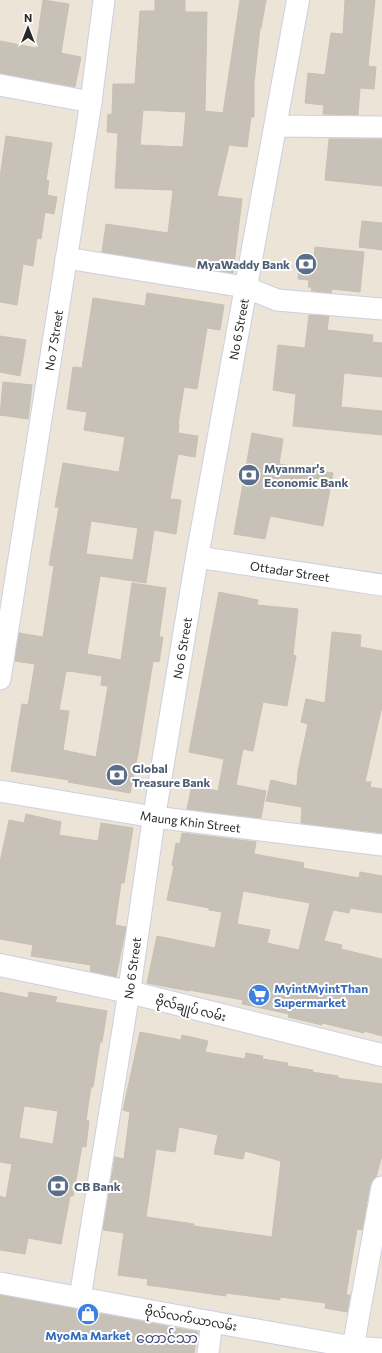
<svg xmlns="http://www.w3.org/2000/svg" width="382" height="1353" font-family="Commissioner,'Noto Sans Myanmar',sans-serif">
  <rect width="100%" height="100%" fill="#ece4d7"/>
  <g fill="#c7c1b7" stroke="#c7c1b1" fill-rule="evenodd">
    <path d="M43,0L69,4L61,53L81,57L75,87L0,73V41L36,48Z"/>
    <path d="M155,0H185V12H207L205,111L223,113L240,0H266L261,28H260L254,83V117H251L247,147L229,145L217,196L242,199L233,273L102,252L106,224L168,233L173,190L115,188L118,133L107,132L108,114L112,115L113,84H135L140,11H155ZM143,110L186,112L183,147L140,145Z"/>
    <path d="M345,0H375L368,66L376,67L374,89L360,88L358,115L323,114L324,105L305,103L308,73L325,75L331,33L343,34Z"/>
    <path d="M6,136L52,143L46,180L49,181L47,195L57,197L54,214L45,212L41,239L37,238L33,266L23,264L17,305L0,302V177Z"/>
    <path d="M329,139H382V186L325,180Z"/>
    <path d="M362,221L382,223V250L359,247Z"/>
    <path d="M315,247L364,252L360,292L332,289L331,293L311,291L312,287H308L309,280L298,279L300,259L314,261Z"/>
    <path d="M147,293L224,305L220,330L207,328L197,389L184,387L178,425H179L178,433L198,436L195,457L178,454L170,499L181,500L176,534L154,530L146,583L100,576L87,654L121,660L132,583L166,588L159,637H163L159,662L153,661L138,754L130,793L68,782L69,780L11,771L22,704L28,705L35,664L15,661L19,633L43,637L54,566L49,565L59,507H55L63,463L119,472L125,437L84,430L87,412L67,409L73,367L82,368L93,298L145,306ZM91,521L138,528L133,560L86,554ZM66,671L68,672L69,671L102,676L101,685L108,686L96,757L63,750L69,711L59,710Z"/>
    <path d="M309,315L329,316L327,330L373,335L372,342L382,343V377L344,373L341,407L382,411V435L293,426L296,394L273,390L278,345L305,348Z"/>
    <path d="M0,336L26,340L20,376L0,372Z"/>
    <path d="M3,382L32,385L28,419L0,415Z"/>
    <path d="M252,433L283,439L279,464L333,473L323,526L270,516L265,539L234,534Z"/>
    <path d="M219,592L258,600L257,605L298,609L293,655L296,656L287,706L263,702L253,751L243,749L236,785L266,791L261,818L187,809L192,785L218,791L224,759L189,752Z"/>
    <path d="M332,632L361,635L360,647L382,651V706L365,782H371L370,787L382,789V833L301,823L302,807L266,801L271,780L297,786L298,771L308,724L301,722L306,699L325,703Z"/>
    <path d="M26,814L61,822L59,835L98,841L101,823L133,828L124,883H121L115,925L126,927L116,977L90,971L91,965L31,956L33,945L0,939V862L9,820L24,823Z"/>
    <path d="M182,833L256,842L254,854L304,863L303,868L359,878L360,872L382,876V913L350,908L349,913L333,910L324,941L342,945L341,949L382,959V1036L364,1031V1033L322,1023V1025L288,1017L289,1014L242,1004L243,1000L189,990V991L147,983L157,936L215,948L222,912L209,910V908L167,900L174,866L172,865L176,843L180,844ZM243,891L310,903L299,950L267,943L270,930L237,924Z"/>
    <path d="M0,992L28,998L29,992L57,997L55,1002L107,1011L102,1042H100L93,1087H91L86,1120L89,1121L86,1147L82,1146L73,1196H70L61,1244L28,1238L25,1254L0,1250V1196L6,1198L12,1164L0,1162ZM24,1106L58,1111L53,1144L19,1138Z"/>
    <path d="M140,1032L181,1040L182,1035L208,1041L205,1052L245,1059L246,1053L263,1056L262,1059L288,1063L287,1066L313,1070L312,1072L338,1076V1078L382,1084V1155L376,1177L373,1180L370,1185L362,1230L357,1229L346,1295H350L347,1312L325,1308L326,1303L280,1297V1300L226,1293V1296L184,1290L147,1285L148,1279L118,1275L124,1233L103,1230L115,1157L124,1159L130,1112L123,1110ZM179,1127L218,1135L214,1154L243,1159L245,1151L281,1161L272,1237L193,1226L194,1224L146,1217L156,1149L175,1152Z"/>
    <path d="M0,1295L198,1332L194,1353H0Z"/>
  </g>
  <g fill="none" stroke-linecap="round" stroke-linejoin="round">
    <g stroke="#cccfe3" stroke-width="23">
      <g id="minor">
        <path d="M0,85L91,102"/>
        <path d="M275,126L382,127"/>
        <path d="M66,258L245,287L277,300L382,309"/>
        <path id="s1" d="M197,557L382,585"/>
        <path id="s2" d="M0,679L91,102L104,0"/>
        <path id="s3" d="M0,791L154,817L382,845"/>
        <path d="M0,1283L212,1322L353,1347L382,1349"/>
        <path d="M80,1298L129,992"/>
        <path d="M208,1353L212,1322"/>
        <path d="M352,1353L382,1187"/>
      </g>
    </g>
    <g stroke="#cccfe3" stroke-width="24">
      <g id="tertiary">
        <path id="s4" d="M129,992L154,817L197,557L298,0"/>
      </g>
    </g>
    <g stroke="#cccfe3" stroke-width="24">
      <path id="secondary" d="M0,965L129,992L382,1055"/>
    </g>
    <use href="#minor" stroke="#fff" stroke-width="21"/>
    <use href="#tertiary" stroke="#fff" stroke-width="22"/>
    <use href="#secondary" stroke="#fff" stroke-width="22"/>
  </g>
  <defs>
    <g id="bank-disc" transform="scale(1.15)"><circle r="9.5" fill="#5c6f8a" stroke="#fff"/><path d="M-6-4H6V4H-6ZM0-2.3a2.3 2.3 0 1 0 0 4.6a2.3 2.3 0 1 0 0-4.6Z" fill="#fff"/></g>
    <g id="supermarket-disc" transform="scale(1.15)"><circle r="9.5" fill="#3f7fe0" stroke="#fff"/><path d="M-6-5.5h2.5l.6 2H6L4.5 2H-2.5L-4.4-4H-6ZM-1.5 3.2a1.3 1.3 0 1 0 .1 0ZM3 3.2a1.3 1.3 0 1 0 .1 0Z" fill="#fff"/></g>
    <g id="shop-disc" transform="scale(1.15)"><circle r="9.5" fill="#3f7fe0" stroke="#fff"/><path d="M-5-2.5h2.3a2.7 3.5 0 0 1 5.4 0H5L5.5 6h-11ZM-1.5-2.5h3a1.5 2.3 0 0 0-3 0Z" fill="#fff"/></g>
  </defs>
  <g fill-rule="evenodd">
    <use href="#bank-disc" x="306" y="264"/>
    <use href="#bank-disc" x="249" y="475"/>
    <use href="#bank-disc" x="117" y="775"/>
    <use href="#supermarket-disc" x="259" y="995"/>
    <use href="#bank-disc" x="58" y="1186"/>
    <use href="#shop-disc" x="88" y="1314"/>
  </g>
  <g text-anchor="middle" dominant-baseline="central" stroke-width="4" stroke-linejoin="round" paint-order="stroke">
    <g font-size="12" font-weight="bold" fill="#4e5e75" stroke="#fff" text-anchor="start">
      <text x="290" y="264" text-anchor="end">MyaWaddy Bank</text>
      <text x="264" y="468">Myanmar's<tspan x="264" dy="14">Economic Bank</tspan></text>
      <text x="132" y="768">Global<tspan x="132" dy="14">Treasure Bank</tspan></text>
      <text x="74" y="1186">CB Bank</text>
    </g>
    <g font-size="12" fill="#272727" stroke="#fff">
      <text stroke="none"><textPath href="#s4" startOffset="672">No 6 Street</textPath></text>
      <text stroke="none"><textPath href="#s2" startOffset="343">No 7 Street</textPath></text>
      <text stroke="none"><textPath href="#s1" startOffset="94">Ottadar Street</textPath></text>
      <text stroke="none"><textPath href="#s4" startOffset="348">No 6 Street</textPath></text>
      <text stroke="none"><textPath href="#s3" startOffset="193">Maung Khin Street</textPath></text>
      <text transform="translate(132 968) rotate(-82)">No 6 Street</text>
      <text transform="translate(191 1008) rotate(14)">ဗိုလ်ချုပ် လမ်း</text>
      <text transform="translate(191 1318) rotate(10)">ဗိုလ်လက်ယာလမ်း</text>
    </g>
    <g font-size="12" font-weight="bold" fill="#366cbe" stroke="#fff" text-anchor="start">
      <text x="274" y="988">MyintMyintThan<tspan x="274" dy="14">Supermarket</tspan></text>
      <text x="88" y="1335" text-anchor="middle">MyoMa Market</text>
    </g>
    <g font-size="14" fill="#444b7c" stroke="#fff">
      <text x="167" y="1337">တောင်သာ</text>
    </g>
  </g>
  <g transform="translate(28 28)" stroke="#ffffff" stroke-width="3" paint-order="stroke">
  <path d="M0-3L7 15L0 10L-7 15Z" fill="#272727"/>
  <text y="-6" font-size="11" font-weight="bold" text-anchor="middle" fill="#272727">N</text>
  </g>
</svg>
